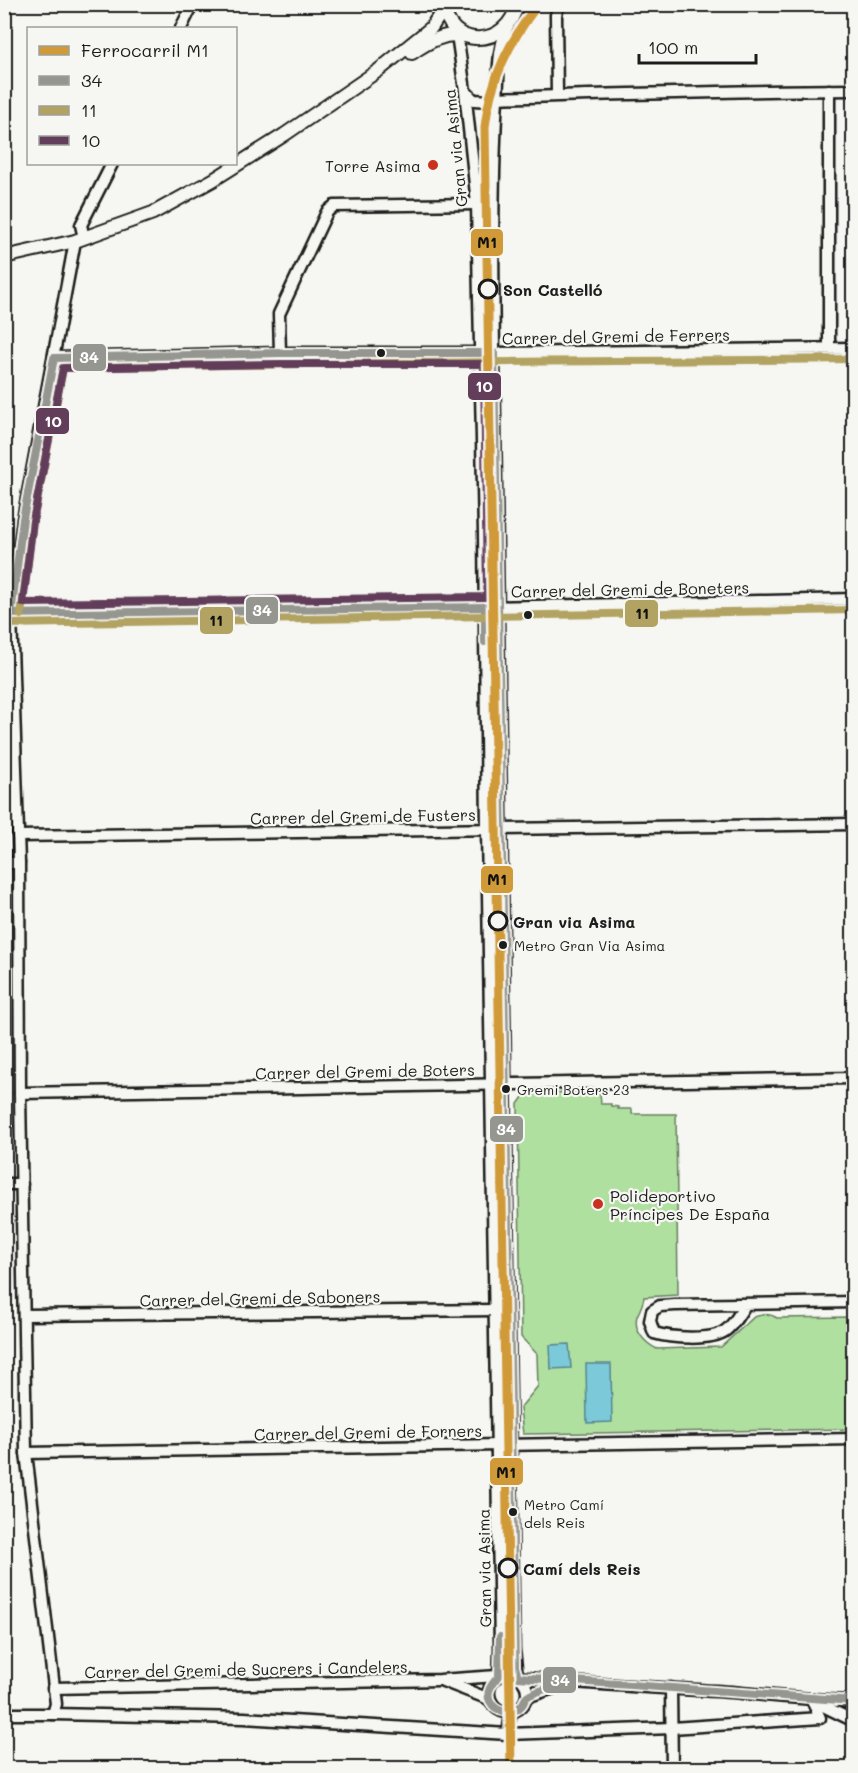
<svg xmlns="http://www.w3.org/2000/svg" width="858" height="1773" font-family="Mali,sans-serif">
  <rect width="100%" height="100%" fill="#f6f6f2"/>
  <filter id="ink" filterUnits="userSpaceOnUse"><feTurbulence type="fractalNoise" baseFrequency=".0167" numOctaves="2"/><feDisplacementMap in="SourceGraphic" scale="12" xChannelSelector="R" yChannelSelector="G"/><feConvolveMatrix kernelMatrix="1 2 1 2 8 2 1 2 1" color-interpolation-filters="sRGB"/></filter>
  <g filter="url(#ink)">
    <g fill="#b0e0a0" stroke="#667e5e" stroke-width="1.5">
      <path d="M4,733H5L7,859H4Z"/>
      <path d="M600,1092L601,1104H611V1106L618,1107V1109H632V1114H676L678,1295L644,1297C643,1304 640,1310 637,1316C633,1331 645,1343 657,1349L721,1347L754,1317C764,1314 769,1313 777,1318L853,1317V1429L523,1434L520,1408L538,1386L537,1354L521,1337L518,1104L526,1093Z"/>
    </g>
    <g fill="#7ccad9" stroke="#56848d" stroke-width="1.5">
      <path d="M569,1344L571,1368L551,1369L550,1345Z"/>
      <path d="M586,1364H611L612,1422L587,1423Z"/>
    </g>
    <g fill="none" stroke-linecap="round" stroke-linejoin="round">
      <g stroke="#1c1c1c" stroke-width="15">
        <g id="minor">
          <path d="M508,26C497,47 499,76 497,99C492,183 493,268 494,353L514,1649L517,1676"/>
          <path d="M181,28L193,4"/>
          <path d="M454,29L458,41L465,91L477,204L484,533L487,830L500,1648L499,1676"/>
          <path d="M829,90V348"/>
          <path d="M465,91L474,100L490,101L497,98C616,94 735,91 854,90"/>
          <path d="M557,95L556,15L559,4"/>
          <path d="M84,238L81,225L112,164"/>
          <path d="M280,353L279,314L327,212L334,206L477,204"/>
          <path d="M54,358L280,353H494L854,348"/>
          <path d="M5,614L485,607L854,599"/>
          <path d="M18,836L854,824"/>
          <path d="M4,863H19"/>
          <path d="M20,1093L854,1078"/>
          <path d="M4,1184H22"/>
          <path d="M746,1304C740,1312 734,1325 725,1331C711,1341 670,1338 654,1333L650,1321L652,1311L660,1306L675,1305L854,1302"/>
          <path d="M25,1315L495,1310"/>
          <path d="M26,1453L854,1439"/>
          <circle cx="508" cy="1693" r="19"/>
          <path d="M518,1677C584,1684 650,1687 716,1691C762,1694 807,1700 854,1701"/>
          <path d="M443,1681L489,1699"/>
          <path d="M53,1688L440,1680L497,1676"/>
          <path d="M671,1688L672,1768"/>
          <path d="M527,1697L566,1684"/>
          <path d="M815,1702L854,1721"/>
          <path d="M4,1714H53L56,1704L26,1453L20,1093L19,863L11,614L23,519L75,241"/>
          <path d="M53,1714L244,1718L508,1734L511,1712"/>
          <path d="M508,1734L672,1728L820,1718L812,1700"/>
        </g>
      </g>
      <g stroke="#1c1c1c" stroke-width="16">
        <g id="major">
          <path d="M444,4C447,50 508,49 517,4"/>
          <path d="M412,53C428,42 445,32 465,36"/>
          <path d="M4,257L75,241L153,213L213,180L284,135L379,70L431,28L439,16L442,4"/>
        </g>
      </g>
      <use href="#minor" stroke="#f6f6f2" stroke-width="10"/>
      <use href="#major" stroke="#f6f6f2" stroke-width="12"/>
      <g stroke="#f6f6f2" stroke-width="12">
        <g id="bus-1">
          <path d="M4,614L485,607V642"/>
          <path d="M11,614L23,519L54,358L280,353H494L515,1667L518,1677L854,1701"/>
          <path d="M500,1637L499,1676C493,1683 485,1691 490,1701C496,1713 513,1716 522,1705C524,1703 524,1699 527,1697C534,1691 557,1686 567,1683"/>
        </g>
      </g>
      <g stroke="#f6f6f2" stroke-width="12">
        <g id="bus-2">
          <path d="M21,615L33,521L63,368C326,362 590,362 854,359"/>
          <path d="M4,624L854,610"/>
        </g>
      </g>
      <g stroke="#f6f6f2" stroke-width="12">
        <path id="bus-3" d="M280,364H484L487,597L23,603L33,521L63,368Z"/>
      </g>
      <use href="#bus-1" stroke="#969691" stroke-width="8"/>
      <use href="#bus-2" stroke="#b2a362" stroke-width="8"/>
      <use href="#bus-3" stroke="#623e5a" stroke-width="8"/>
      <g stroke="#f6f6f2" stroke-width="14">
        <path id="rail-1" d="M511,1768L485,127C490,80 509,42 538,4"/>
      </g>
      <use href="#rail-1" stroke="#d19a39" stroke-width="9"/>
    </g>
  </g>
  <g fill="#c8321e" stroke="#f6f6f2" stroke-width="2">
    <circle cx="433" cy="165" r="6"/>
    <circle cx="598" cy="1204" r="6"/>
  </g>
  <g fill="#f6f6f2" stroke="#1c1c1c" stroke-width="3">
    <circle cx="488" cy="289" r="9"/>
    <circle cx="498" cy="921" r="9"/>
    <circle cx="508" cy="1568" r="9"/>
  </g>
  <g fill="#1c1c1c" stroke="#f6f6f2" stroke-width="2">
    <circle cx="381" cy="353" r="5"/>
    <circle cx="528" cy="615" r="5"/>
    <circle cx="503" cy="945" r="5"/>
    <circle cx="506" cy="1089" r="5"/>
    <circle cx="513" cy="1512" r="5"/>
  </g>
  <g text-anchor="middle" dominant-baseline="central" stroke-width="4.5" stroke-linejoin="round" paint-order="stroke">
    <g font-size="14" fill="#1c1c1c" stroke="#f6f6f2" text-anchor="start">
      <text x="514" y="945">Metro Gran Via Asima</text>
      <text x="517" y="1089">Gremi Boters 23</text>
      <text x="524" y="1504">Metro Camí<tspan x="524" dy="18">dels Reis</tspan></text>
    </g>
    <g font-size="16" fill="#1c1c1c" stroke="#f6f6f2">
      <text transform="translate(455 148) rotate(-96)">Gran via Asima</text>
      <text transform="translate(616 336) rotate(-1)">Carrer del Gremi de Ferrers</text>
      <text transform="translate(630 589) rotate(-1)">Carrer del Gremi de Boneters</text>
      <text transform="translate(363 816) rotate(-1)">Carrer del Gremi de Fusters</text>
      <text transform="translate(365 1071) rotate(-1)">Carrer del Gremi de Boters</text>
      <text transform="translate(260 1298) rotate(-1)">Carrer del Gremi de Saboners</text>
      <text transform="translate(368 1432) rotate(-1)">Carrer del Gremi de Forners</text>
      <text transform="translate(484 1568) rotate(-91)">Gran via Asima</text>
      <text transform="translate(246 1669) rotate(-1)">Carrer del Gremi de Sucrers i Candelers</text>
    </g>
    <g font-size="16" fill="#1c1c1c" stroke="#f6f6f2" text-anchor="end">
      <text x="421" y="165">Torre Asima</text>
      <text x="610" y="1195" text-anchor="start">Polideportivo<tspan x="610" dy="18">Príncipes De España</tspan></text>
    </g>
    <g font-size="16" font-weight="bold" fill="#1c1c1c" stroke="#f6f6f2" text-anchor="start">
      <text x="503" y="289">Son Castelló</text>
      <text x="513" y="921">Gran via Asima</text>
      <text x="523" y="1568">Camí dels Reis</text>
    </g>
  </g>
  <g stroke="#f6f6f2" stroke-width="2">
    <rect x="470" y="228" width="34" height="29" rx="6" fill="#d19a39"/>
    <rect x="72" y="343" width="35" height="29" rx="6" fill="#969691"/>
    <rect x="467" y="372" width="35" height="29" rx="6" fill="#623e5a"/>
    <rect x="35" y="407" width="35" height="28" rx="6" fill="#623e5a"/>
    <rect x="245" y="596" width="34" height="29" rx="6" fill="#969691"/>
    <rect x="624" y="599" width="35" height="29" rx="6" fill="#b2a362"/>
    <rect x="199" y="606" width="35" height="29" rx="6" fill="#b2a362"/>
    <rect x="480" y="865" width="34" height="29" rx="6" fill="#d19a39"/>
    <rect x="489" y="1115" width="35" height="28" rx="6" fill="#969691"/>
    <rect x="489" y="1457" width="35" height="29" rx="6" fill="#d19a39"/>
    <rect x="542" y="1666" width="35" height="28" rx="6" fill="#969691"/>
  </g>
  <g font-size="16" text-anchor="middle" font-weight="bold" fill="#fff">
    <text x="89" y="363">34</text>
    <text x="484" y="392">10</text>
    <text x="53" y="427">10</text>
    <text x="262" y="616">34</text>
    <text x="506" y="1135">34</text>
    <text x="560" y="1686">34</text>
  </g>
  <g font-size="16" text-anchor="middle" font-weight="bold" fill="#111">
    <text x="487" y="248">M1</text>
    <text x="642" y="619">11</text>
    <text x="216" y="626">11</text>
    <text x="497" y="885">M1</text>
    <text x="506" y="1478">M1</text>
  </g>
  <rect width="858" height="1773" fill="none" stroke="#f6f6f2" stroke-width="24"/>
  <rect x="12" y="12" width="834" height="1749" fill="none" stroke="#1c1c1c" stroke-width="2" filter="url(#ink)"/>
  <rect x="27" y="27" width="210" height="138" fill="#f6f6f2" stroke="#9f9f9c" stroke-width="1.5"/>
  <rect x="39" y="46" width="30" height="9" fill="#d19a39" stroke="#9f9f9c" stroke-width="1.5"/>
  <text x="81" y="57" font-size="18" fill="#1c1c1c">Ferrocarril M1</text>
  <rect x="39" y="76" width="30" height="9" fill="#969691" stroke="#9f9f9c" stroke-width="1.5"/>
  <text x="81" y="87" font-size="18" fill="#1c1c1c">34</text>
  <rect x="39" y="106" width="30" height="9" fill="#b2a362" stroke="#9f9f9c" stroke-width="1.5"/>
  <text x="81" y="117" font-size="18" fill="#1c1c1c">11</text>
  <rect x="39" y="136" width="30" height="9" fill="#623e5a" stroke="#9f9f9c" stroke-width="1.5"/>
  <text x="81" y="147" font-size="18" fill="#1c1c1c">10</text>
  <path d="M639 54v9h117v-9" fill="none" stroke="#1c1c1c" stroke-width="3"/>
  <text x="648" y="54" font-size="18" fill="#1c1c1c" stroke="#f6f6f2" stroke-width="4.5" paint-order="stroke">100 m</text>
</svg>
